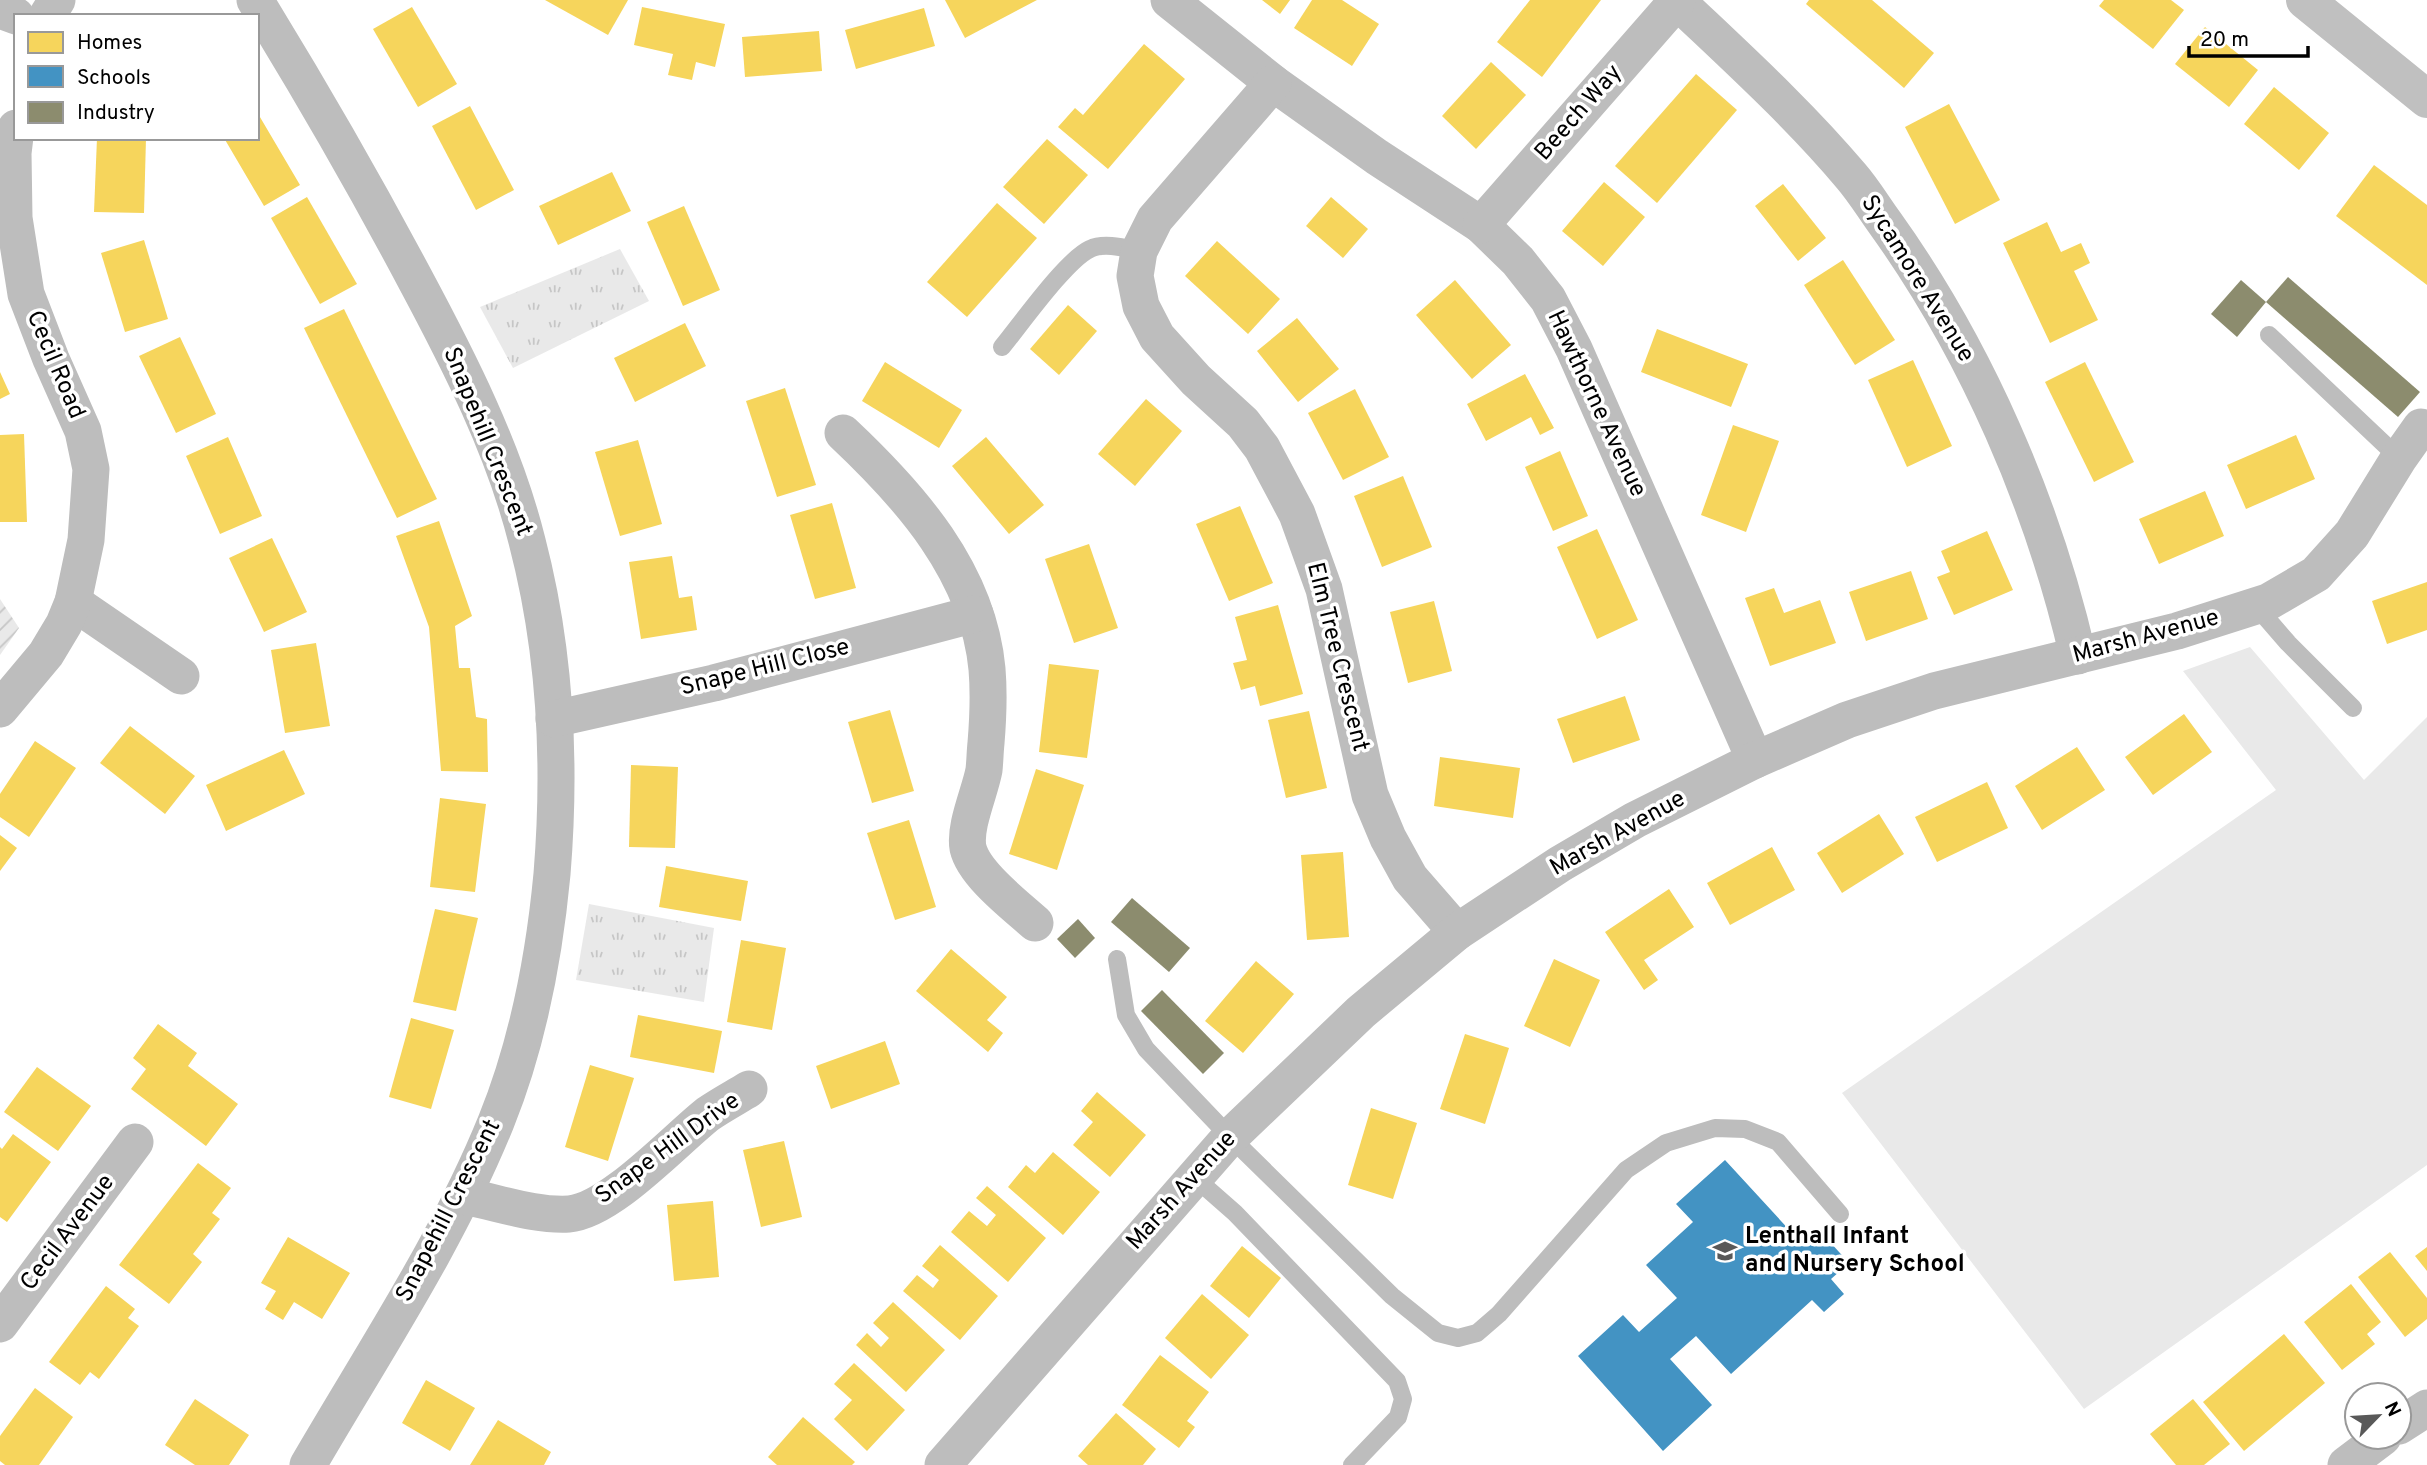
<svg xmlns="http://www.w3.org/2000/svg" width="2427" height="1465" font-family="Overpass,sans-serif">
  <defs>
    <pattern id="grass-tufts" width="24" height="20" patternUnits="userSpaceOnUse" patternTransform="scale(1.75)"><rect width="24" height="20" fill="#e9e9e9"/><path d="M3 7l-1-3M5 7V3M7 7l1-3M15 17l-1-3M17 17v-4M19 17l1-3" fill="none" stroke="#c6c6c6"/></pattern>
    <pattern id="garden-furrows" width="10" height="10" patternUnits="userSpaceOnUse" patternTransform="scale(1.75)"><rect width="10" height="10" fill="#e9e9e9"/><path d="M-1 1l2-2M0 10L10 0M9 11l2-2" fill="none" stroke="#c6c6c6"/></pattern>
  </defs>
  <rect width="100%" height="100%" fill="#fff"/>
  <g fill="url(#grass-tufts)">
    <path d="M620,249L649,301L513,368L480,307Z"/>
    <path d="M589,904L714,928L704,1002L576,980Z"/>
  </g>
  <path fill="#e9e9e9" d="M2250,647L2364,780L2427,717V1165L2084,1409L1842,1093L2276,790L2183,671Z"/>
  <path fill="url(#garden-furrows)" d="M0,599L19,628L0,655Z"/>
  <g fill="#f6d55c">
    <path d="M545,0H628L608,35Z"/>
    <path d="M945,0H1037L965,38Z"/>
    <path d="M1262,0H1290L1280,14Z"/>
    <path d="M1312,0H1342L1379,24L1352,66L1294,28Z"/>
    <path d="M1530,0H1601L1542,77L1497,42Z"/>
    <path d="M1809,0H1872L1934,53L1904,88L1806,4Z"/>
    <path d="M2104,0H2171L2184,10L2153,49L2099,6Z"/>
    <path d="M412,7L457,84L418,107L373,29Z"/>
    <path d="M642,7L725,24L715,67L696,62L692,80L668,75L673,54L634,45Z"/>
    <path d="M924,8L935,46L856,69L845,30Z"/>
    <path d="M2205,27L2258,70L2229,107L2175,64Z"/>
    <path d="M819,31L822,71L745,77L742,37Z"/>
    <path d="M1144,44L1185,79L1108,169L1058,127L1075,108L1083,115Z"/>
    <path d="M1491,62L1526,95L1476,149L1442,116Z"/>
    <path d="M1696,74L1737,110L1657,203L1615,166Z"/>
    <path d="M2274,87L2329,133L2299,170L2244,124Z"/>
    <path d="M1949,104L2000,200L1955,224L1905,127Z"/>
    <path d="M470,106L514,190L476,210L432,126Z"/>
    <path d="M257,112L300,185L264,206L224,138H257Z"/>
    <path d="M97,138H146L144,213L94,212Z"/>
    <path d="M1047,139L1088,175L1044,224L1003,187Z"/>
    <path d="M2374,165L2427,205V285L2336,216Z"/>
    <path d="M612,172L631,211L558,245L539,206Z"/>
    <path d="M1604,182L1645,217L1603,266L1562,231Z"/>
    <path d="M1783,184L1826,238L1798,261L1755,206Z"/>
    <path d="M307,197L357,284L320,304L271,218Z"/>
    <path d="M1331,197L1368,229L1343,258L1306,226Z"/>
    <path d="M997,203L1037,238L967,317L927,282Z"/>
    <path d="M684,206L720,290L683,306L647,222Z"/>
    <path d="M2047,222L2061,252L2081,243L2090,263L2074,271L2098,320L2050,343L2003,243Z"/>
    <path d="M144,240L168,319L125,332L101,253Z"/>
    <path d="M1217,241L1280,299L1248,334L1185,276Z"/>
    <path d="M1843,260L1895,340L1855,365L1804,285Z"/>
    <path d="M1455,280L1511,345L1472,379L1416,315Z"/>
    <path d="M1068,305L1097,331L1059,375L1030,349Z"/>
    <path d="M344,309L437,499L397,518L304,328Z"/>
    <path d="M1297,318L1339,369L1298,402L1257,351Z"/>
    <path d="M685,323L706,366L635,402L614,358Z"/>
    <path d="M1657,329L1748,364L1731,407L1641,372Z"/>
    <path d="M180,337L216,414L176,433L139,356Z"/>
    <path d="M1913,360L1952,446L1907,467L1868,380Z"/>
    <path d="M885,362L962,410L939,448L862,401Z"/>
    <path d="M2085,362L2134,462L2094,482L2045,382Z"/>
    <path d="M0,372L10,394L0,399Z"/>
    <path d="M1525,374L1554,428L1540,435L1531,417L1486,441L1467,404Z"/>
    <path d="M785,388L816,485L777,497L746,401Z"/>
    <path d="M1355,389L1389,457L1343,480L1308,413Z"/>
    <path d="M1146,399L1182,431L1135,486L1098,454Z"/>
    <path d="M1733,425L1779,441L1746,532L1701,515Z"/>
    <path d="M24,434L27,522H0V435Z"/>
    <path d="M2296,435L2315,479L2246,509L2227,465Z"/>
    <path d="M228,437L262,516L220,534L186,456Z"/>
    <path d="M986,437L1044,505L1009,534L952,466Z"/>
    <path d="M638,440L662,524L620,536L595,452Z"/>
    <path d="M1560,451L1588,516L1553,531L1525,467Z"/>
    <path d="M1403,476L1432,547L1382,567L1354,496Z"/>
    <path d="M2205,491L2224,536L2159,564L2139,519Z"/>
    <path d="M832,503L856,588L815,599L790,515Z"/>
    <path d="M1240,506L1273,583L1229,601L1196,524Z"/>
    <path d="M439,521L472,616L455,626L459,668H470L476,717L487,719L488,772L441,771L429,627L396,536Z"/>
    <path d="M1597,529L1638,620L1597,639L1557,547Z"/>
    <path d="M1987,531L2013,590L1954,615L1937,577L1950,572L1941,551Z"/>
    <path d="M272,538L307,612L264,632L229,558Z"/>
    <path d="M1089,544L1118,628L1074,643L1045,559Z"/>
    <path d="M672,556L679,598L692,596L697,630L641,639L629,562Z"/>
    <path d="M1911,571L1928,619L1866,641L1849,592Z"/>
    <path d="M2427,582V630L2387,644L2372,601Z"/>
    <path d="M1774,588L1784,613L1820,600L1836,643L1770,666L1745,598Z"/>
    <path d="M1434,601L1452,671L1408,683L1390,612Z"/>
    <path d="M1278,605L1303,694L1260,706L1255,686L1241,690L1233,663L1247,660L1235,617Z"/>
    <path d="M316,643L330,726L285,733L271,650Z"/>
    <path d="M1049,664L1099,670L1087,758L1039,752Z"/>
    <path d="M1625,696L1640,740L1573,763L1557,719Z"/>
    <path d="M890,710L914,791L872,803L848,722Z"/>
    <path d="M1309,711L1327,788L1286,798L1268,720Z"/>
    <path d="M2184,714L2212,752L2153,795L2125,757Z"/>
    <path d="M130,726L195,776L165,814L100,763Z"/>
    <path d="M35,741L76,768L29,837L0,817V794Z"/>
    <path d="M2077,747L2105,790L2042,830L2015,786Z"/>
    <path d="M284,750L305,794L226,831L206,785Z"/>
    <path d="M1440,757L1520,768L1513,818L1434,806Z"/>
    <path d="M631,765L678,767L675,848L629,847Z"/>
    <path d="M1036,769L1084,785L1057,870L1009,854Z"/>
    <path d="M1987,782L2008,828L1937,862L1915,817Z"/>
    <path d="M440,798L486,804L475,892L430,887Z"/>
    <path d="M1879,814L1904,854L1842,893L1817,853Z"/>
    <path d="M909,820L936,907L895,920L867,833Z"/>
    <path d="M0,835L17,848L0,871Z"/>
    <path d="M1772,847L1795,890L1730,925L1707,883Z"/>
    <path d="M1343,852L1349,937L1307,940L1301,855Z"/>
    <path d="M666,866L748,881L741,921L659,907Z"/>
    <path d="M1669,889L1694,927L1644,960L1658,980L1644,990L1605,932Z"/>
    <path d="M435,909L478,918L456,1011L413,1002Z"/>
    <path d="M741,940L786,948L772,1030L727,1022Z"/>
    <path d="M951,949L1007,997L987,1020L1003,1033L988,1052L916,991Z"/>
    <path d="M1554,959L1600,980L1570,1047L1524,1026Z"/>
    <path d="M1256,961L1294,994L1243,1053L1205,1021Z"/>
    <path d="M638,1015L722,1031L714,1073L630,1057Z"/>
    <path d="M411,1018L454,1030L431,1109L389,1097Z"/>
    <path d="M158,1024L197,1053L188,1066L238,1104L206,1146L131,1089L146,1069L133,1058Z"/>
    <path d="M1465,1034L1509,1048L1485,1124L1440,1109Z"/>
    <path d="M885,1041L900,1084L831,1109L816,1066Z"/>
    <path d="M590,1065L634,1078L608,1161L565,1147Z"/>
    <path d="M37,1067L91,1106L58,1151L4,1112Z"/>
    <path d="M1097,1092L1146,1135L1110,1177L1073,1145L1093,1122L1081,1111Z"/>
    <path d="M1371,1108L1417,1123L1393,1199L1348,1185Z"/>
    <path d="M13,1134L51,1162L7,1222L0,1217V1147L2,1149Z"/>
    <path d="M784,1141L802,1217L761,1227L743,1150Z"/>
    <path d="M1053,1152L1100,1192L1063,1235L1008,1187L1026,1165L1035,1173Z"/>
    <path d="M198,1163L231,1188L212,1213L220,1219L193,1254L202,1262L169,1304L119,1265Z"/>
    <path d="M987,1186L1046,1238L1008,1282L951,1232L969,1211L987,1226L996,1215L976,1198Z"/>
    <path d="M713,1201L719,1277L674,1281L667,1205Z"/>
    <path d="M288,1237L350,1273L322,1319L294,1302L283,1320L265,1309L276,1291L261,1283Z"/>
    <path d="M940,1245L998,1296L960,1340L903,1291L917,1275L933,1288L939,1280L922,1266Z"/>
    <path d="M1242,1246L1281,1278L1249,1318L1210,1286Z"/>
    <path d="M2427,1247V1271L2415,1256Z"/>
    <path d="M2390,1252L2427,1298V1319L2405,1337L2358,1277Z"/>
    <path d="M2351,1284L2381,1322L2367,1334L2375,1344L2342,1370L2304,1322Z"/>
    <path d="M106,1286L135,1309L128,1318L139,1326L99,1379L90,1372L80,1385L49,1362Z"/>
    <path d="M1202,1294L1249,1335L1211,1379L1165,1338Z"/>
    <path d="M893,1302L945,1350L906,1392L856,1345L867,1333L881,1347L889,1338L873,1323Z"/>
    <path d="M2284,1334L2325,1383L2244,1451L2203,1402Z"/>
    <path d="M1160,1355L1209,1392L1187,1421L1195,1427L1179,1448L1122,1405Z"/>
    <path d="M854,1363L905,1410L867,1451L834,1419L852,1400L834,1384Z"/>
    <path d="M426,1380L475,1408L450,1451L402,1423Z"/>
    <path d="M35,1388L73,1417L39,1465H5L0,1461V1436Z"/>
    <path d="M195,1399L249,1435L229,1465H195L165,1445Z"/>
    <path d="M2193,1399L2230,1444L2204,1465H2176L2150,1434Z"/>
    <path d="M1116,1413L1156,1449L1143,1465H1088L1078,1456Z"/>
    <path d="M803,1417L855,1462L852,1465H777L768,1457Z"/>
    <path d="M498,1420L551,1452L544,1465H470Z"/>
  </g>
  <path fill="#4393c3" d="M1725,1160L1804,1246L1820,1231L1849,1263L1831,1279L1844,1294L1824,1312L1812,1300L1731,1374L1696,1336L1670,1359L1712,1405L1663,1451L1578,1356L1623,1315L1639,1332L1677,1298L1646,1265L1693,1222L1676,1204Z"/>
  <g fill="#8c8c6e">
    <path d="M2288,277L2420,392L2398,417L2266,302Z"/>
    <path d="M2241,280L2266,302L2237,337L2211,314Z"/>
    <path d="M1132,898L1190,948L1169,972L1111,922Z"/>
    <path d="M1078,919L1095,938L1075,958L1057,939Z"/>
    <path d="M1162,990L1224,1053L1203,1074L1141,1011Z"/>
  </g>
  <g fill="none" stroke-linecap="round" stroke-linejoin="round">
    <g stroke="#bdbdbd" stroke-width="18">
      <path d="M2269,335L2399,458"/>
      <path d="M1002,347C1021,324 1066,260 1090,249C1104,242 1125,248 1139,251"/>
      <path d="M2256,606L2288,643L2353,708"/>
      <path d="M1117,959L1126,1015L1146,1049L1230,1137L1392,1296L1438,1333L1458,1338L1477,1333L1499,1314L1626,1170L1666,1143L1715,1128L1745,1129L1778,1142L1840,1214"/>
      <path d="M1194,1177L1235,1213L1397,1381L1403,1399L1398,1417L1352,1465"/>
    </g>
    <g stroke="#bdbdbd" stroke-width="37">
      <path d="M255,0C311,91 364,183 414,277C459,361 504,449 527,541C555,648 561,764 552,874C544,959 528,1043 496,1122C447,1243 373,1353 308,1465"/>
      <path d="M1169,0L1273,83L1377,157L1481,225L1518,261L1548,299L1574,349L1755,760"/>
      <path d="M1676,0C1736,57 1798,113 1851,176C1864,191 1874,208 1885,223C1976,350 2043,504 2078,656"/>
      <path d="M0,10L16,16"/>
      <path d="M47,16L57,0"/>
      <path d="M1273,83L1155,219L1139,251L1135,276L1141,306L1157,337L1196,380L1243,423L1262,448L1297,514L1324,589L1370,795L1388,838L1410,878L1457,932"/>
      <path d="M1481,225L1677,1"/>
      <path d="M843,433C910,496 978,572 987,669C989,693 988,719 986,743C985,752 985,761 984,770C980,792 964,826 968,848C974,874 1015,905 1035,923"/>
      <path d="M73,602L181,676"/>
      <path d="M0,709L46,654L64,624L73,602L86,540L91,469L83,431L51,359L26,294L14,218L13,153L16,128"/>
      <path d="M554,719L714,683L975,614"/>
      <path d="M463,1196C497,1202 534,1216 569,1214C610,1211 675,1140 708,1114C721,1105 736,1097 749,1089"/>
      <path d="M0,1324L135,1142"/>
      <path d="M2399,1426L2427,1408"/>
      <path d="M943,1465L1230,1137L1361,1012L1457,932L1560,864L1635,820L1755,760L1847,720L1934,691L2177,631L2268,602L2316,574L2352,534L2399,458L2421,427"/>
      <path d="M2346,1465L2383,1437"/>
    </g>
    <path stroke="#c0c0c0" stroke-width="38" d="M2305,0L2427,99"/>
  </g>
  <defs>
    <g id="school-bare" transform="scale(1.89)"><path d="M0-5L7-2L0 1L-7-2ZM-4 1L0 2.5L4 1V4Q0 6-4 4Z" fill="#595959" stroke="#fff" stroke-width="2.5" paint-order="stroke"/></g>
  </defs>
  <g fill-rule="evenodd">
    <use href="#school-bare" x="1725" y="1251"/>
  </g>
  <g text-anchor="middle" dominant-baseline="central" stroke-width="7" stroke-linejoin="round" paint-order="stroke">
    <g font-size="24" fill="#000" stroke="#fff">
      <text transform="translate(1579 113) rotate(-49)">Beech Way</text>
      <text transform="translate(1917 279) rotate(58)">Sycamore Avenue</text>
      <text transform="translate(55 365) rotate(67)">Cecil Road</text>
      <text transform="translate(1596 404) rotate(65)">Hawthorne Avenue</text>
      <text transform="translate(487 442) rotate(68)">Snapehill Crescent</text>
      <text transform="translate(2146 637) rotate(-15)">Marsh Avenue</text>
      <text transform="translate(1337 657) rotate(76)">Elm Tree Crescent</text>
      <text transform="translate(765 668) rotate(-14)">Snape Hill Close</text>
      <text transform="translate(1618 834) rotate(-29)">Marsh Avenue</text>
      <text transform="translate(668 1149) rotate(-36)">Snape Hill Drive</text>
      <text transform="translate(1182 1191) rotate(-48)">Marsh Avenue</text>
      <text transform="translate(449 1211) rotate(-63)">Snapehill Crescent</text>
      <text transform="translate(68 1233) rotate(-53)">Cecil Avenue</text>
    </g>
    <g font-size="24" font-weight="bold" fill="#000" stroke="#fff" text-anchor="start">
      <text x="1745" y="1237">Lenthall Infant<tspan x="1745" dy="28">and Nursery School</tspan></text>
    </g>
  </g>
  <rect x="14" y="14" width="245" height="126" fill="#ffffff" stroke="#999999" stroke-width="2"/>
  <rect x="28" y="32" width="35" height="21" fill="#f6d55c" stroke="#999999" stroke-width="2"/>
  <text x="77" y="49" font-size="21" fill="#000000">Homes</text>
  <rect x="28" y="66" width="35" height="21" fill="#4393c3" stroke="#999999" stroke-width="2"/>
  <text x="77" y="84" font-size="21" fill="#000000">Schools</text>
  <rect x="28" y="102" width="35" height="21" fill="#8c8c6e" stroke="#999999" stroke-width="2"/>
  <text x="77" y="119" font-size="21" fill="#000000">Industry</text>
  <g transform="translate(2378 1416) rotate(65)"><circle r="33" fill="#ffffff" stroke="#999999" stroke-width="2"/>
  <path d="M0-5L12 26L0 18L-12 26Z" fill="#595959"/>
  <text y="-10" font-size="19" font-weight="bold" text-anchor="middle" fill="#000000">N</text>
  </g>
  <path d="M2189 46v10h119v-10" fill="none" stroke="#000000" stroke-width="3.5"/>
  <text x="2200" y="46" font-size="21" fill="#000000" stroke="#ffffff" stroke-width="5" paint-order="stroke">20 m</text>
</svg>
